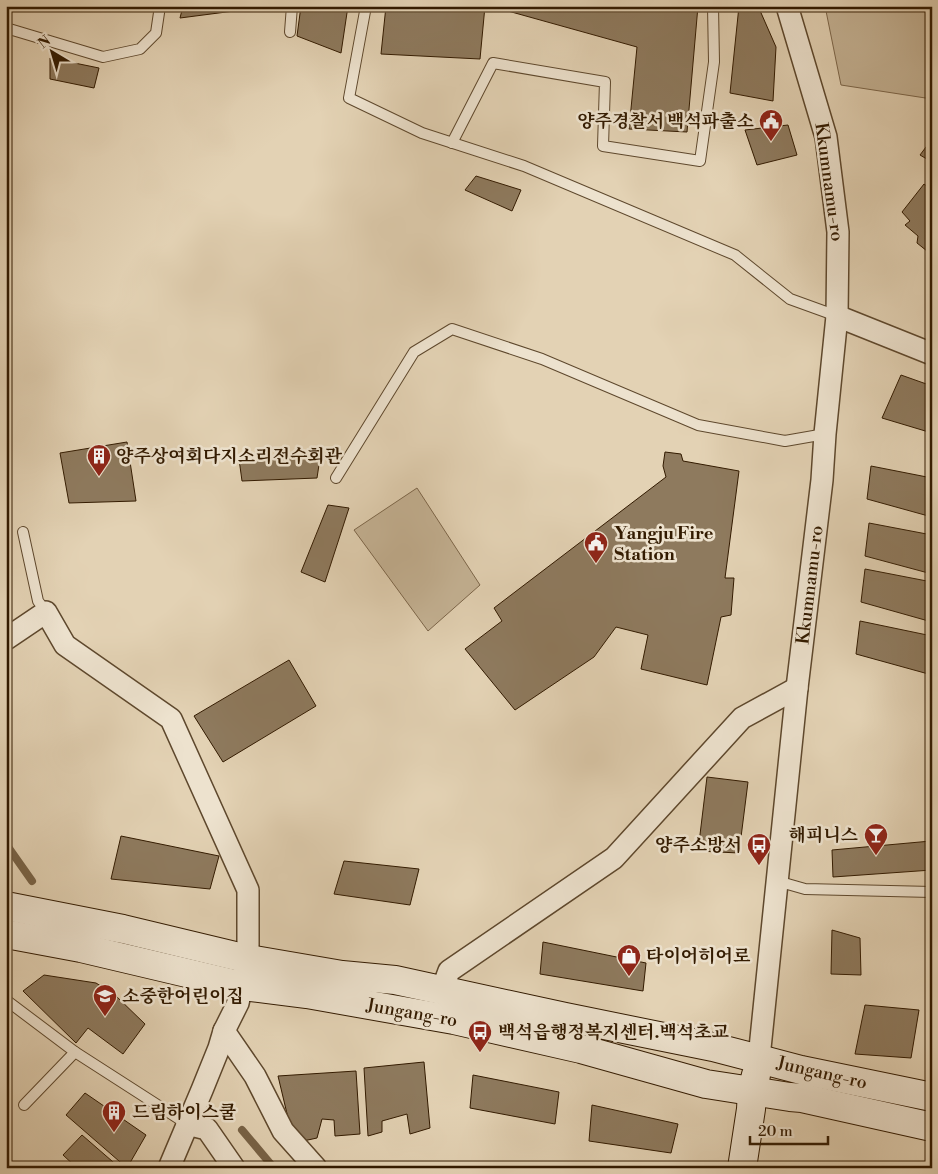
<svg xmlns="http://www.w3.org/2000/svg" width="938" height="1174" font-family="'Libre Bodoni','Noto Serif KR',serif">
  <rect width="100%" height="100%" fill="#e3d2b4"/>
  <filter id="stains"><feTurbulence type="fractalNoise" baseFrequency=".004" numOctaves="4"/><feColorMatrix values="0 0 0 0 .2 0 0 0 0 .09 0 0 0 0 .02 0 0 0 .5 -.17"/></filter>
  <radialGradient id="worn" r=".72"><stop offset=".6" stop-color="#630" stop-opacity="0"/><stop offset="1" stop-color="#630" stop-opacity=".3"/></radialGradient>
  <g fill="#c5b395" stroke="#7c664a">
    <path d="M825,6H932V99L841,85Z"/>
    <path d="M417,488L480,585L428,631L354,530Z"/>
  </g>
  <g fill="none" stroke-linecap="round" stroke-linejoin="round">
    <g stroke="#786347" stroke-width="8">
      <path d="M6,844L32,881"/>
      <path d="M242,1130L274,1168"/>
    </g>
  </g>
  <g fill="#8e7a5e" stroke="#321a00">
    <path d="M50,6H86L85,10Z"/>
    <path d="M183,6H234V11L180,18Z"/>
    <path d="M301,6H348L341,53L297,36Z"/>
    <path d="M386,6H485L480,59L381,54Z"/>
    <path d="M490,6H698L687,132L629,129L637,47Z"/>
    <path d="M739,6H758L776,47L773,101L730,93Z"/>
    <path d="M50,58L99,68L94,88L50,79Z"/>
    <path d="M788,125L797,155L757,165L745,130Z"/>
    <path d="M932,139V162L920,155Z"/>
    <path d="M476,176L521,190L512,211L465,190Z"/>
    <path d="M924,184L932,190V255L917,243L918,236L905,225L910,221L902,212Z"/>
    <path d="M901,375L932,386V433L882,418Z"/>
    <path d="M127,442L136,501L69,503L60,453Z"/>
    <path d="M665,452L681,454L683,461L739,471L725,578H734L731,615L721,617L707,685L641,669L648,635L616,627L594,657L515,710L465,649L502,621L494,608L666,477L663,466Z"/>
    <path d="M320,458L317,478L242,481L239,459Z"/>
    <path d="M871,466L932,478V517L867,499Z"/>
    <path d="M328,505L349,508L325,582L301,572Z"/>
    <path d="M869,523L932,535V574L865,556Z"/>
    <path d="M865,569L932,582V622L861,602Z"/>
    <path d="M860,621L932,636V675L856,654Z"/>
    <path d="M289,660L316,706L223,762L194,716Z"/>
    <path d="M707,777L748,782L739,853L698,851Z"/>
    <path d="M121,836L219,856L210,889L111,879Z"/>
    <path d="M931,841L932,870L833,877L832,850Z"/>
    <path d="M344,861L419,869L410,905L334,894Z"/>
    <path d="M832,930L860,938L861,975L831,974Z"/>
    <path d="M543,942L646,963L643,991L540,974Z"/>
    <path d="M44,975L96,983L115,995L145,1024L123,1054L88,1028L76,1043L23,991Z"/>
    <path d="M865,1005L919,1010L911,1058L855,1054Z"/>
    <path d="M424,1062L430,1128L410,1134L407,1114L382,1121V1132L368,1136L364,1068Z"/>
    <path d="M356,1071L360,1134L335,1136L334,1120L322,1119L317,1138L294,1143L278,1076Z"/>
    <path d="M473,1075L559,1092L555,1124L470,1108Z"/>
    <path d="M85,1093L146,1135L127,1168L66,1115Z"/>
    <path d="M592,1105L678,1124L671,1153L589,1141Z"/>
    <path d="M82,1135L120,1168H77L63,1155Z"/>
  </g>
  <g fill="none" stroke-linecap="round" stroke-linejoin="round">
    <g stroke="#5e482d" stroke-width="12">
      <g id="lane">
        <path d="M366,6L349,98L422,133L524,166L735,255L790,299L837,316"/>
        <path d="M6,28L103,57L140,49L156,33L160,6"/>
        <path d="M290,32L292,6"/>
        <path d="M452,143L493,63L605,82L603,146L700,161L714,62L713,6"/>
        <path d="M336,478L414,352L452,329L542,359L698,425L785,441L825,434"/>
        <path d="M23,532L38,601L46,612"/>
        <path d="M777,881L805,889L932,892"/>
        <path d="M6,1000L75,1052L187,1124"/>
        <path d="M24,1105L75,1052"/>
      </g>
    </g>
    <g stroke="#5e482d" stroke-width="24">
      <g id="street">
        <path d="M837,316L932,354"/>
        <path d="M6,639L46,612L65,645L171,719L248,890V959L238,1003L224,1031L219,1048L202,1090L169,1168"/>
        <path d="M442,990L449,971L614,858L742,718L797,688"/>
        <path d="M224,1031L255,1076L283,1131L316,1168"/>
        <path d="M759,1058L797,688L822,480L825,434L837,316L838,232L826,137L787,6"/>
        <path d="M187,1124L207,1129L234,1168"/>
      </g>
    </g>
    <g stroke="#321a00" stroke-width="30">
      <g id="secondary">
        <path d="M6,906L123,929L248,959L342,975L395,980L565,1017L713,1047L801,1070L932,1097"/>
        <path d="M6,934L81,948L242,986L307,994L454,1020L581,1049L706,1084L790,1097L802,1098L932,1127"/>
        <path d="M742,1168L751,1109L752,1091L756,1075"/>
      </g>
    </g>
    <use href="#lane" stroke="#ede2ce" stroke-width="10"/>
    <use href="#street" stroke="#ede2ce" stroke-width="21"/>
    <use href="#secondary" stroke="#ede2ce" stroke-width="28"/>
  </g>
  <defs>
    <g id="civic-pin" transform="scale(1.25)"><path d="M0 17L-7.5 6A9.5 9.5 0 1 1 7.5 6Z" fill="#8f2418" stroke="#ede2ce"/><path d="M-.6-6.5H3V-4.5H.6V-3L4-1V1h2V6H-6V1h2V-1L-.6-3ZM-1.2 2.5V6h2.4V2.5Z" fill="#fff"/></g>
    <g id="building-pin" transform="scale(1.25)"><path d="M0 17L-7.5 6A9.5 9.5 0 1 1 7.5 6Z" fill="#8f2418" stroke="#ede2ce"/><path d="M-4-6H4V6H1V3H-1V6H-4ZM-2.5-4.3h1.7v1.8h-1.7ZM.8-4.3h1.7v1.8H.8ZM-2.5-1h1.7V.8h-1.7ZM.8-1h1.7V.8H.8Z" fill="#fff"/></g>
    <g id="bar-pin" transform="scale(1.25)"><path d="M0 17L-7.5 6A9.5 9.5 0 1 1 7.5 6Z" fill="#8f2418" stroke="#ede2ce"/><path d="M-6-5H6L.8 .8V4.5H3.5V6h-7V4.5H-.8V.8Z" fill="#fff"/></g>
    <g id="bus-pin" transform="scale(1.25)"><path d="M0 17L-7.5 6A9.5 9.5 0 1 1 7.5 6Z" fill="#8f2418" stroke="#ede2ce"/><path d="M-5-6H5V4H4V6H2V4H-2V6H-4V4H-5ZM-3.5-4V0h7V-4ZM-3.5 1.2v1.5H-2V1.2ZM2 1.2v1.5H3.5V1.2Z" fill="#fff"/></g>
    <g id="shop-pin" transform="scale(1.25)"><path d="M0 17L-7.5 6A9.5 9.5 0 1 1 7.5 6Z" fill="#8f2418" stroke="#ede2ce"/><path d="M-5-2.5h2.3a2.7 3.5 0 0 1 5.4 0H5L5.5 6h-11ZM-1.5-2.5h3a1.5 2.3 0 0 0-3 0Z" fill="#fff"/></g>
    <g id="school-pin" transform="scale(1.25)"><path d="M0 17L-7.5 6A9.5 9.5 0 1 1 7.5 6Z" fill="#8f2418" stroke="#ede2ce"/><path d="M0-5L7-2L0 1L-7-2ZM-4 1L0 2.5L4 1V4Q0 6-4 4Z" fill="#fff"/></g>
  </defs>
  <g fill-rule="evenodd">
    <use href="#civic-pin" x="771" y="121"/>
    <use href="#building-pin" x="99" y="456"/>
    <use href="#civic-pin" x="596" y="543"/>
    <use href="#bar-pin" x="876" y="835"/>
    <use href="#bus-pin" x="759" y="845"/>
    <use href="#shop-pin" x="629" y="956"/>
    <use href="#school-pin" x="105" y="996"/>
    <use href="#bus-pin" x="480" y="1032"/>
    <use href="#building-pin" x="114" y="1112"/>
  </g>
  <g text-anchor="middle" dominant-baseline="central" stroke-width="5" stroke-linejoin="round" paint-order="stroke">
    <g font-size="18" font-weight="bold" fill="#321a00" stroke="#ede2ce" text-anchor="start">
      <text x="754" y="121" text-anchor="end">양주경찰서 백석파출소</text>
      <text x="116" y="456">양주상여회다지소리전수회관</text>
      <text x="614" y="533">Yangju Fire<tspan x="614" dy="21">Station</tspan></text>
      <text x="858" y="835" text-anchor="end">해피니스</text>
      <text x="742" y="845" text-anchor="end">양주소방서</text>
      <text x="646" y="956">타이어히어로</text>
      <text x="122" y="996">소중한어린이집</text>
      <text x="498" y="1032">백석읍행정복지센터.백석초교</text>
      <text x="132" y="1112">드림하이스쿨</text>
    </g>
    <g font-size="18" fill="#321a00" stroke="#ede2ce">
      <text transform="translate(829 182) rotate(82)">Kkumnamu-ro</text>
      <text transform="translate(810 585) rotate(-83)">Kkumnamu-ro</text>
      <text transform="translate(412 1013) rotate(10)">Jungang-ro</text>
      <text transform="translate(822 1073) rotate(13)">Jungang-ro</text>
    </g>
  </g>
  <rect width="938" height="1174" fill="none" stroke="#e3d2b4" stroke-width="25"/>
  <rect x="8" y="8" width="923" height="1159" fill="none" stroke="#321a00" stroke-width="2.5"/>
  <rect x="12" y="12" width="913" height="1149" fill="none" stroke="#321a00"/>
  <g transform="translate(52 52) rotate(322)" stroke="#ede2ce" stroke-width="4" paint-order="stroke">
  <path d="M0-4L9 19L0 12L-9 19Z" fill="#321a00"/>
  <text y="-8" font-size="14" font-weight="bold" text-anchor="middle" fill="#321a00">N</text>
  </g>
  <path d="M750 1136v8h78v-8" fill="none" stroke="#321a00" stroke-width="2.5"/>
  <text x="758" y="1136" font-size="15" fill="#321a00" stroke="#ede2ce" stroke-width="4" paint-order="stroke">20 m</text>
  <rect width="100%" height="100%" filter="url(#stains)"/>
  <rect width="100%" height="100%" fill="url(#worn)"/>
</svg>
